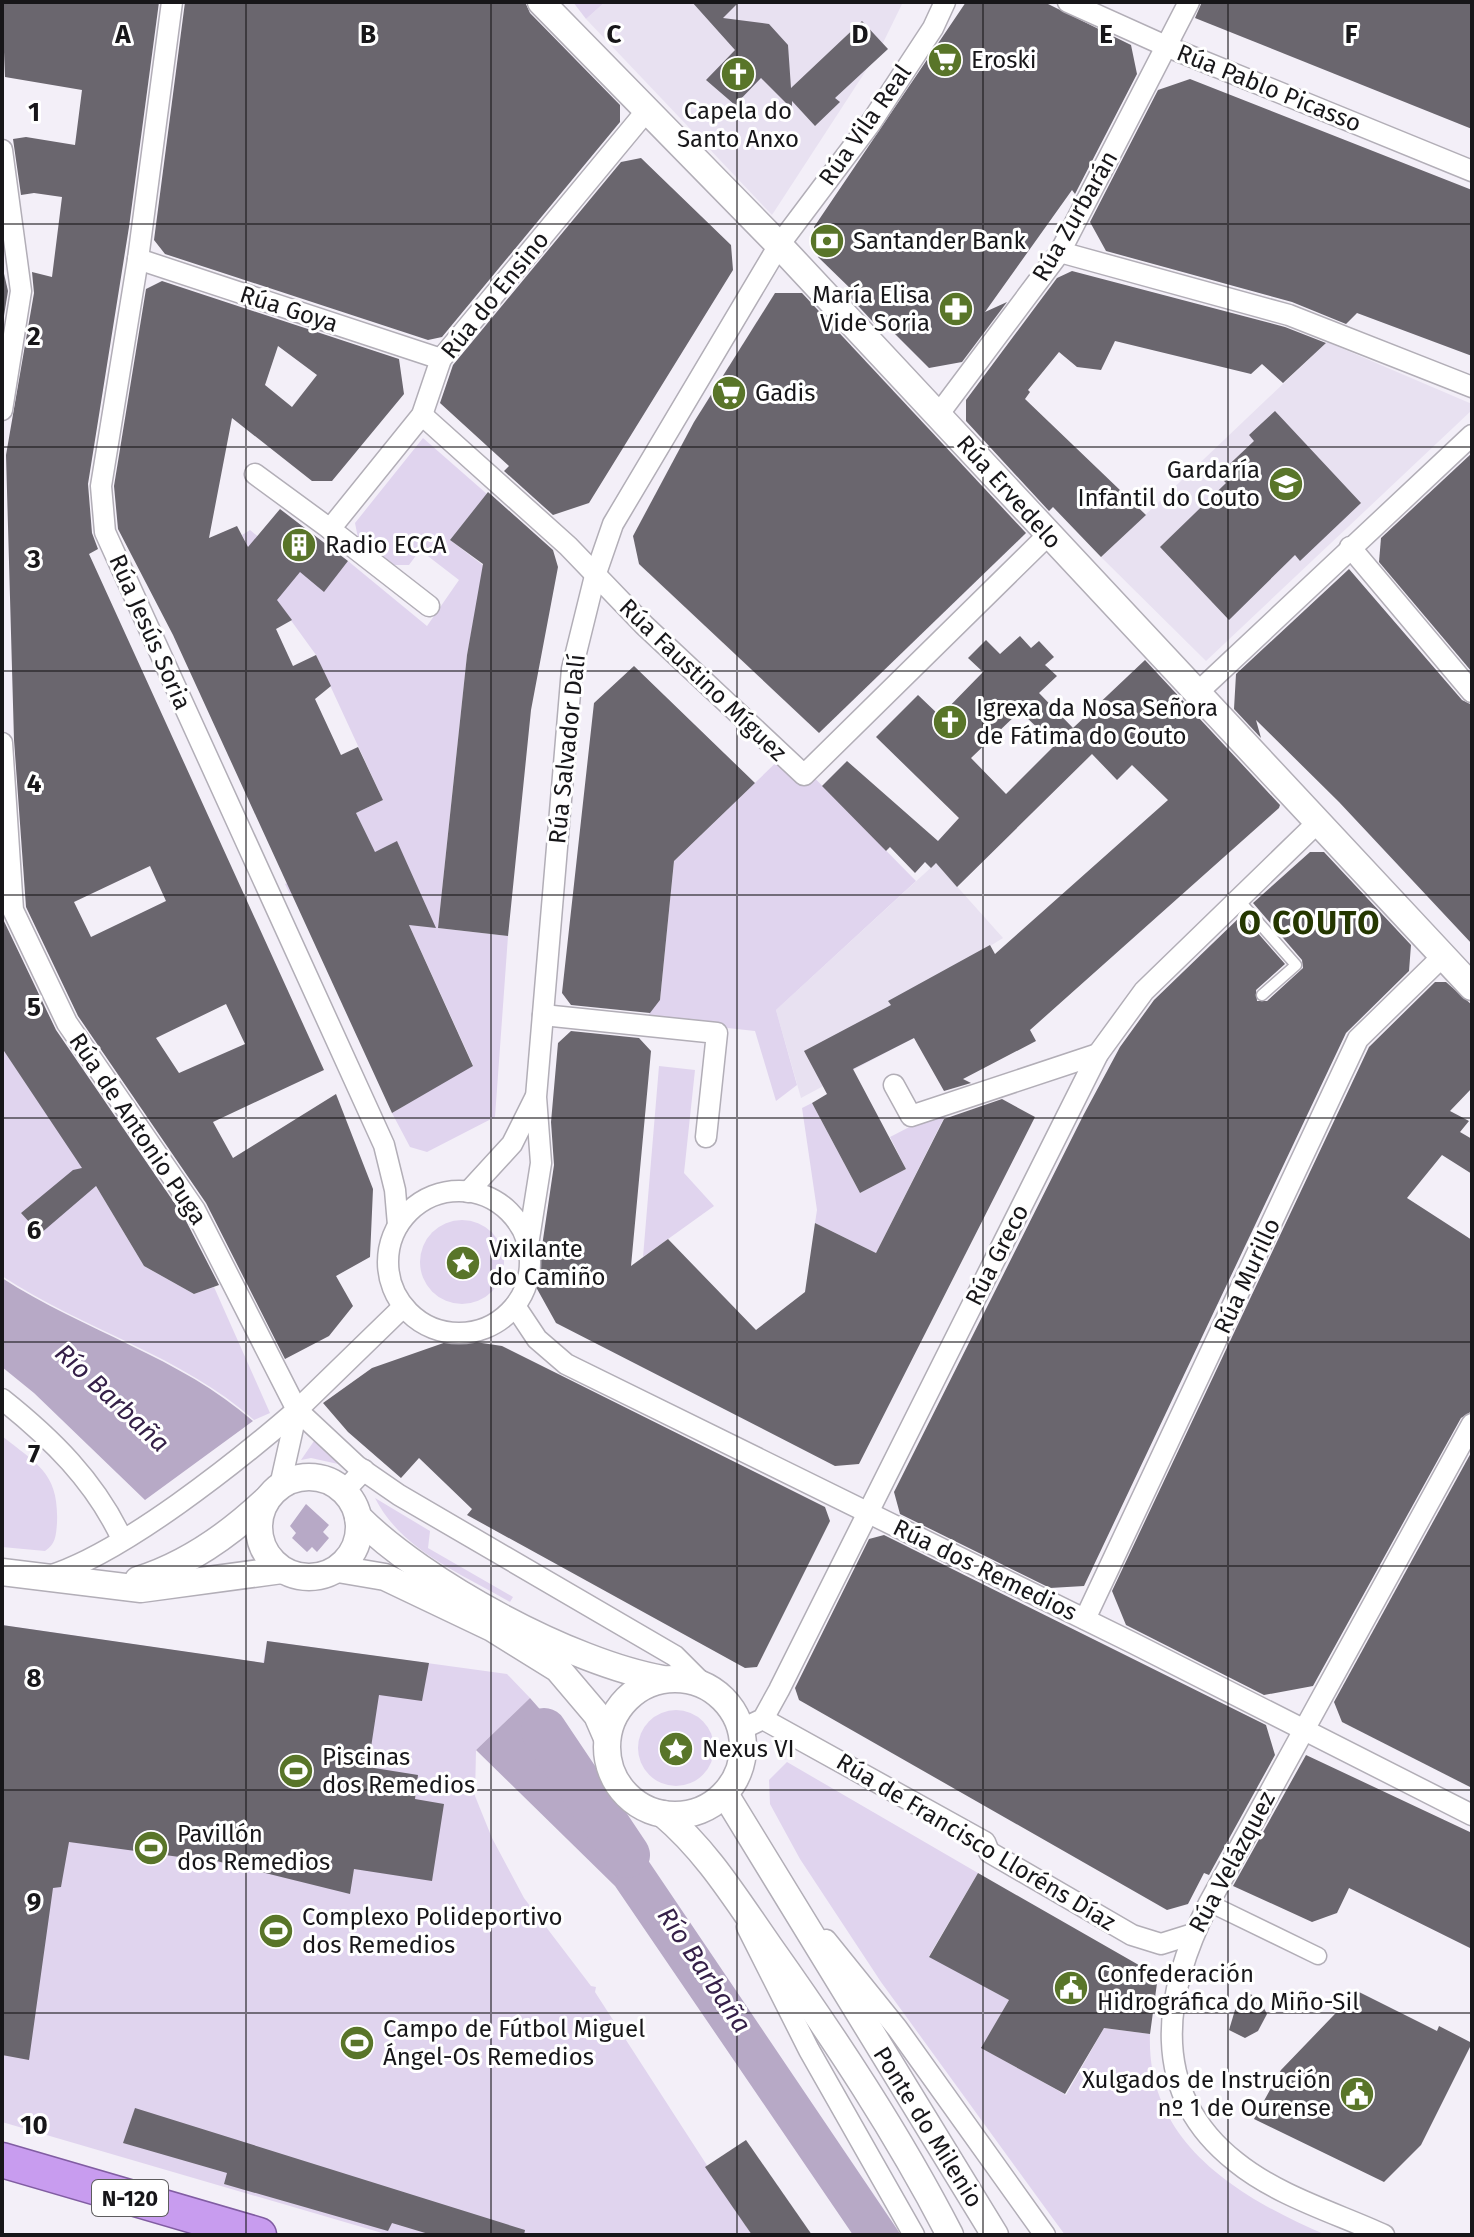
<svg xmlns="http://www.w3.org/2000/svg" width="1474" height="2237" font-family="'Fira Sans',sans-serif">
  <rect width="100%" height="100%" fill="#f3eff8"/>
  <g fill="#e8e1f1">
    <path d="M605,2H903L880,49L772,215L586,19Z"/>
    <path d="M1327,342L1472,404V410L1206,661L1101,557Z"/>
    <path d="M936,863L1003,938L990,946L1009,987L801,1098L776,1010Z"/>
  </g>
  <g fill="#e0d4ee">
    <path d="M573,2H605L586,19Z"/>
    <path d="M423,438L487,494L450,540L484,566L467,655L438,928L508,936L495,1117L427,1152L410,1147L392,1113L473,1065L405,916L426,906L397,842L290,894L285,884L369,841L356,813L383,800L316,655L269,590L242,535L250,530L324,591L348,561L427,626L459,580L420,550L409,565H394L358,538L355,523Z"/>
    <path d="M788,751L916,881L776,1010L797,1085L776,1101L755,1031L645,1019L660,1000L674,861Z"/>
    <path d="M2,1048L101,1194L144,1266L194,1294L214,1287L270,1413L254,1420C181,1355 84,1330 2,1276Z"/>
    <path d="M659,1066L695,1070L684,1173L714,1206L643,1257Z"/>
    <path d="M812,1103L860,1193L906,1169L890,1137L950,1106L876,1253L815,1223L817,1210L802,1108Z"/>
    <circle cx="462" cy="1262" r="42"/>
    <path d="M2,1436C38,1465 59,1473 57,1523C56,1535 56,1544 45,1551L2,1547Z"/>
    <path d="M314,1441L338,1464L311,1458L301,1460Z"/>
    <path d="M375,1498L430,1531L428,1548L513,1597L510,1602C462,1574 401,1550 375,1498Z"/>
    <path d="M2,1625L263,1663L267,1641L507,1674L530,1698L476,1750L475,1796L492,1838L524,1898L591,1986L596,1987L595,1992L752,2235H389L2,2122Z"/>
    <circle cx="676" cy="1748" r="38"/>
    <path d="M787,1762L978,1873L929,1956L1009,2000L982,2048L1066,2095L1104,2028L1150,2034C1146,2143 1238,2197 1326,2235H1065L881,1982L800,1859L770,1804L769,1780Z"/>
  </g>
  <g fill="#b7a9c6">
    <path d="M2,1278C84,1331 180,1357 253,1421L145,1500L34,1393L2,1367Z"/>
    <path d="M306,1504L329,1525L323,1532L329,1538L317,1552L312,1547L307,1552L292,1538L296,1533L290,1526Z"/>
    <path d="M530,1698L582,1757L584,1771L579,1784L611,1831L633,1838L901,2235H853L615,1886L476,1750Z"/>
  </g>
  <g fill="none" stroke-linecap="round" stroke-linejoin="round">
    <path stroke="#b7a9c6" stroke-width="46" d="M544,1731L627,1855"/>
  </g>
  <g fill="#6a666e" fill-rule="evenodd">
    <path d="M2,2H159L129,227L88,484L92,533L98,549L89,554L324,1070L213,1122L233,1158L336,1094L373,1189L370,1257L336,1276L353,1306L329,1336L285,1359L206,1203L78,1016L26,907L14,740L6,455L34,293L32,272L52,277L62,197L34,193L21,195L13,139L26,137L75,145L82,90L5,77ZM150,866L166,901L91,937L74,902ZM226,1004L245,1044L179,1073L156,1038Z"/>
    <path d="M185,2H525L530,13L620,105V122L442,337L428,340L165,254L154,240Z"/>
    <path d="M692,2H739L723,18L769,24L788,45L791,88L862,21L888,49L835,98L840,102L815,126L792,101V109L761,78L735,105L706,80L735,50Z"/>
    <path d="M966,2H1044L1131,45L1137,74L1075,194L1072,190L985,312L1007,302L962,362L929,368L880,319L875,324L846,293H855L818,257L814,227Z"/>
    <path d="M1202,2H1472V129L1195,18Z"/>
    <path d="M1190,79L1472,190V356L1357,313L1346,324L1292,302L1106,251L1090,222L1158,90Z"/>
    <path d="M641,158L731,245L733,270L589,503L553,515L504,471L509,466L440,403L453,365L621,162Z"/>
    <path d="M2,265L8,291L2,328Z"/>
    <path d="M1072,271L1285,327L1326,343L1283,383L1262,364L1251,374L1115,341L1101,370L1077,367L1059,352L1028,390L1030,392L1025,399L1146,515L1101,557L1053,507L1049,511L966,421V400L1057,278Z"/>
    <path d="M162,281L399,359L404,394L332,481H312L232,418L209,538L237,526L248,547L280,509L348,561L324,592L300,572L277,600L292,620L276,629L293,666L316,655L331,686L315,699L341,755L358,747L383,800L356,813L375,852L397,841L436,928L409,925L473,1066L392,1113L173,635L118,529L114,486L146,289ZM278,346L317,375L292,407L265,385Z"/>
    <path d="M775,293H802L1026,533L819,733L639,564L633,536L694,422Z"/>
    <path d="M1275,411L1361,503L1300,561L1295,555L1229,620L1160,547L1226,483L1218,475L1254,441L1249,435Z"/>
    <path d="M1472,453V672L1379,562L1381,538Z"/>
    <path d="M488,492L553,550L558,567L531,710L508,936L438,928L467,655L483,564L450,540Z"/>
    <path d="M1349,569L1462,700L1472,705V944L1339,802L1256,720L1261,738L1234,709L1236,674Z"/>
    <path d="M1020,636L1031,648L1039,641L1054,657L1045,665L1057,676L1039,693L1073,728L1145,660L1280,805L1279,808L1030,1030L1036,1041L963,1079L971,1083L944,1091L914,1038L853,1069L906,1169L860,1193L812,1103L827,1094L804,1051L891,1005L888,1001L990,945L995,954L1168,800L1132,765L1117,780L1092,754L957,887L936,863L931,868L925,862L915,873L890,847L886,851L822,786L847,761L938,841L959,818L876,737L918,695L940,716L983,672L968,658L986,640L1000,654ZM1020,711L1055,745L1006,794L971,758Z"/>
    <path d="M634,666L755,783L674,861L660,1000L650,1013L571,1005L562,993L594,703Z"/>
    <path d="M1310,852H1324L1411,945L1409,971L1346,1033L1084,1586L1050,1588L900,1514L894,1492L1084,1114L1120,1047L1154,1000L1242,915L1285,964L1256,990L1257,1001H1267L1303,968L1302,960L1253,903Z"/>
    <path d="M2,917L56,1030L184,1217L219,1285L194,1294L144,1266L96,1186L40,1234L21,1213L73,1170L82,1168L2,1048Z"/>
    <path d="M1435,982H1446L1472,1005V1088L1450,1111L1469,1121L1460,1132L1472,1139V1174L1442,1155L1407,1198L1472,1240V1411L1461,1418L1313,1686L1264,1695L1126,1625L1112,1591L1369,1047Z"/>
    <path d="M571,1031L639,1038L651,1051L631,1266L668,1239L756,1330L805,1292L815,1223L876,1253L944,1119L1002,1099L1035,1117L859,1464L835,1466L556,1323L536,1287L554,1165L551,1122L558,1043Z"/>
    <path d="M455,1339L502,1346L825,1507L830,1521L757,1667L745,1668L467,1515L472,1509L419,1458L401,1478L348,1432L323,1403L372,1368Z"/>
    <path d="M1472,1451V1788L1342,1722L1334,1702Z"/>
    <path d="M884,1535L1266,1725L1275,1755L1209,1875L1204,1873L1188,1904L1167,1910L799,1700L795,1688L869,1539Z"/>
    <path d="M2,1625L264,1663L267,1641L429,1663L422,1701L379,1695L368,1767L418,1775L415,1799L444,1804L432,1881L354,1869L350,1894L188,1854L187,1858L69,1842L61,1887L53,1888L29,2060L2,2055Z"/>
    <path d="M1306,1755L1472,1833V1949L1349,1888L1337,1913L1312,1922L1233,1886Z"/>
    <path d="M978,1873L1158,1976L1150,2034L1104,2028L1065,2094L981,2048L1009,2000L929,1957Z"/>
    <path d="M1357,1991L1437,2031L1439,2026L1472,2043L1421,2145L1384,2182L1254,2119L1281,2070Z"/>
    <path d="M1244,1992L1258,1997L1267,2014L1258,2031L1245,2038L1229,2030L1238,2000Z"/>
    <path d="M135,2108L525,2230L524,2235H432L392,2223L388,2231L224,2184L227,2173L123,2143Z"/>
    <path d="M746,2140L812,2235H752L705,2167Z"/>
  </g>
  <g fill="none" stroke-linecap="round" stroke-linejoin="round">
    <g stroke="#b2aeb7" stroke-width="13">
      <path id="service" d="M1237,898L1296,965L1262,995"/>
    </g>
    <g stroke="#b2aeb7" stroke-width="19">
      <path id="pedestrian" d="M1209,1903L1318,1956"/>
    </g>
    <g stroke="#b2aeb7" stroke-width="23">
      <g id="minor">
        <path d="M172,2L138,259L101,486L105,532L384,1145L395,1190L398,1225"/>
        <path d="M1068,2L1168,47L1472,171"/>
        <path d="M2,150L21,291L2,410"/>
        <path d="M1060,252L1289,315L1472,387"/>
        <path d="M138,259L441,359"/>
        <path d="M422,415L568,546L644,625L804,775L1049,534"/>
        <path d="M938,415L1060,252L1189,2"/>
        <path d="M255,474L330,529L422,415L441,359L648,109"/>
        <path d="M330,529L429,606"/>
        <path d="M1350,547L1472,692"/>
        <path d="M1196,694L1472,435"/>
        <path d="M2,743L13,910L67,1023L195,1210L297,1410L357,1466L399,1495L675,1656L703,1684"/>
        <path d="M543,1015L717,1033L706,1137"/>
        <path d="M894,1085L911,1116L1098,1054"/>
        <circle cx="459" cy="1262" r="71"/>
        <path d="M468,1192L512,1144L535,1098"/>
        <path d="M528,1245L541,1163L536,1097L572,669L595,576L613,524L779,245L870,124L933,28L945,2"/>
        <path d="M515,1306L537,1339L566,1364L1133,1643L1472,1815"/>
        <path d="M2,1399C51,1438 95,1481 122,1539"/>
        <path d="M280,1486L297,1410L403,1307"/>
        <path d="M344,1491L364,1470"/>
        <path d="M49,1576C123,1553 237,1462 297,1410"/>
        <path d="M1085,1619L1358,1039L1443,956"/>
        <path d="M763,1719L985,1842L989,1852L1132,1935L1161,1944L1193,1934"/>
        <path d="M742,1729L763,1719L779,1690L1098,1054L1144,991L1317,823"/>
        <path d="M747,1927L809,2050L914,2235"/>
        <path d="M826,1940L897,2028L1045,2235"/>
        <path d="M1384,2235C1336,2213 1278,2196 1236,2162C1147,2092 1163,1993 1209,1903L1472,1424"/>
      </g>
    </g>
    <g stroke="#b2aeb7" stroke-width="29">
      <g id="tertiary">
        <path d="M541,2L779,245L1472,987"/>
        <circle cx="309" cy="1527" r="50"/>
        <path d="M358,1517C424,1583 571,1663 663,1679"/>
        <path d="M338,1569L385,1577L492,1628L558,1669L597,1715L607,1738"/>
        <path d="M2,1572L141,1589L282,1570"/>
        <path d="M138,1580C186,1565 230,1534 266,1500"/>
        <circle cx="675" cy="1747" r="68"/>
        <path d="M725,1794L995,2235"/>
        <path d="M663,1814C707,1851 736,1899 769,1946C835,2039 898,2134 950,2235"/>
      </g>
    </g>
    <g stroke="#815da2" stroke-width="37">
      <path id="trunk" d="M2,2160L259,2235"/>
    </g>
    <use href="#service" stroke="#fff" stroke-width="10"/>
    <use href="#pedestrian" stroke="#fff" stroke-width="16"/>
    <use href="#minor" stroke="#fff" stroke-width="20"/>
    <use href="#tertiary" stroke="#fff" stroke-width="26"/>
    <use href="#trunk" stroke="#c89cef" stroke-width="34"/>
  </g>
  <path fill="none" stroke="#171619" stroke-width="2" stroke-opacity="0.55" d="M246,2V2235M491,2V2235M737,2V2235M983,2V2235M1228,2V2235M2,224H1472M2,447H1472M2,671H1472M2,895H1472M2,1118H1472M2,1342H1472M2,1566H1472M2,1790H1472M2,2013H1472"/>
  <defs>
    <g id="supermarket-disc" transform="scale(1.8)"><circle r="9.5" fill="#597529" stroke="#fff"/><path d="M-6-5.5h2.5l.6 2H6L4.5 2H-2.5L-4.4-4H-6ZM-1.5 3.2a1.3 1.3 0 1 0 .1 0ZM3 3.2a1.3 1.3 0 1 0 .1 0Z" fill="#fff"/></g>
    <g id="church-disc" transform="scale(1.8)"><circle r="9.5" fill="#597529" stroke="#fff"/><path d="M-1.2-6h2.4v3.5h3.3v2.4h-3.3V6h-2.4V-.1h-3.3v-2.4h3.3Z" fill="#fff"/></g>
    <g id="bank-disc" transform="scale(1.8)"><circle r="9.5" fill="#597529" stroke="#fff"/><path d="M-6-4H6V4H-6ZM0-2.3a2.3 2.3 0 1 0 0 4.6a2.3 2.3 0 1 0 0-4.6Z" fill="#fff"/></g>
    <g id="pharmacy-disc" transform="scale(1.8)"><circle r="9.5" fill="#597529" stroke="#fff"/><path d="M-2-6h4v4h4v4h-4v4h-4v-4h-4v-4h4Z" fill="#fff"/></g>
    <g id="school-disc" transform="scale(1.8)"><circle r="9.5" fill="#597529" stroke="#fff"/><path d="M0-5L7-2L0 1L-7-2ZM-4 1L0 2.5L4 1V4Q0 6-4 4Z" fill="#fff"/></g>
    <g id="building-disc" transform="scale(1.8)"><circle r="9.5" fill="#597529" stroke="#fff"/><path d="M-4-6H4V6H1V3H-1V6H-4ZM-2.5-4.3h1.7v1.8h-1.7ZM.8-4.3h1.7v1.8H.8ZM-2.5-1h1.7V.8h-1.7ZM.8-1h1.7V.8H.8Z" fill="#fff"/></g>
    <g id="sight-disc" transform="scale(1.8)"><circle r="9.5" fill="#597529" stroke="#fff"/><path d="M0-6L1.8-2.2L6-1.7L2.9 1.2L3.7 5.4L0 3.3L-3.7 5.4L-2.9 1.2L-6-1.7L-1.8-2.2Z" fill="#fff"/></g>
    <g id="stadium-disc" transform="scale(1.8)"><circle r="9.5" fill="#597529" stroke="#fff"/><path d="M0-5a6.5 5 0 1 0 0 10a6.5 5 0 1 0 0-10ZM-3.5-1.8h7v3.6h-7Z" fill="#fff"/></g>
    <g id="civic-disc" transform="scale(1.8)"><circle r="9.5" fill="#597529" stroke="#fff"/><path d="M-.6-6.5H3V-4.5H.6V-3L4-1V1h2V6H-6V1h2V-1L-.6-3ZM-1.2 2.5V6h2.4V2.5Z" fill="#fff"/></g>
  </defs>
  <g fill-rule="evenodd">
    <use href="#supermarket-disc" x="945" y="60"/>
    <use href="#church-disc" x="738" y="74"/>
    <use href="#bank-disc" x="827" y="241"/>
    <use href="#pharmacy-disc" x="956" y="309"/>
    <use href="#supermarket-disc" x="729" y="393"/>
    <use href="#school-disc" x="1286" y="484"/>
    <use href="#building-disc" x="299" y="545"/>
    <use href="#church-disc" x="950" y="722"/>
    <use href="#sight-disc" x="463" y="1263"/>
    <use href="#sight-disc" x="676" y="1749"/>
    <use href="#stadium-disc" x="296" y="1771"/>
    <use href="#stadium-disc" x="151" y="1848"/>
    <use href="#stadium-disc" x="276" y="1931"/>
    <use href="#civic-disc" x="1071" y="1988"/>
    <use href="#stadium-disc" x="357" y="2043"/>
    <use href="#civic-disc" x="1357" y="2094"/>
  </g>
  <g text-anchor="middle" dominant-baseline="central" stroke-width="6" stroke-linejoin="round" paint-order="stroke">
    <rect fill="#fff" stroke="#5d5c5e" stroke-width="2" x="92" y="2180" width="76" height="36" rx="6"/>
    <g font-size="22" font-weight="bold" fill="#171619">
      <text x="130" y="2198">N-120</text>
    </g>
    <g font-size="24" fill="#171619" stroke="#fff" text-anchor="start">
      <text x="971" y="60">Eroski</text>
      <text x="738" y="111" text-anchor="middle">Capela do<tspan x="738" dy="28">Santo Anxo</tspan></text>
      <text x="853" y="241">Santander Bank</text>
      <text x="930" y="295" text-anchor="end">María Elisa<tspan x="930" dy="28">Vide Soria</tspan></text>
      <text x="755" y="393">Gadis</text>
      <text x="1260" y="470" text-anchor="end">Gardaría<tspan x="1260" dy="28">Infantil do Couto</tspan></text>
      <text x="325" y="545">Radio ECCA</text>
      <text x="976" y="708">Igrexa da Nosa Señora<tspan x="976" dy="28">de Fátima do Couto</tspan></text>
      <text x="489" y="1249">Vixilante<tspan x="489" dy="28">do Camiño</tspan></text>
      <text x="702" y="1749">Nexus VI</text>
      <text x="322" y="1757">Piscinas<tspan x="322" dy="28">dos Remedios</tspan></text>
      <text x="177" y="1834">Pavillón<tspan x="177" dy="28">dos Remedios</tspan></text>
      <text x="302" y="1917">Complexo Polideportivo<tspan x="302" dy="28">dos Remedios</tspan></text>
      <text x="1097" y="1974">Confederación<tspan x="1097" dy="28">Hidrográfica do Miño-Sil</tspan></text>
      <text x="383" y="2029">Campo de Fútbol Miguel<tspan x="383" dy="28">Ángel-Os Remedios</tspan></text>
      <text x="1331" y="2080" text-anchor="end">Xulgados de Instrución<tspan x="1331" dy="28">nº 1 de Ourense</tspan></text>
    </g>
    <g font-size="24" fill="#171619" stroke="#fff">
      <text transform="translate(1269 88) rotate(22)">Rúa Pablo Picasso</text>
      <text transform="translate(865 125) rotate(-55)">Rúa Vila Real</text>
      <text transform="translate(1075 216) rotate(-60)">Rúa Zurbarán</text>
      <text transform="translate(495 295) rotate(-51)">Rúa do Ensino</text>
      <text transform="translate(289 309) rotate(18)">Rúa Goya</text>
      <text transform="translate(1009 492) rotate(48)">Rúa Ervedelo</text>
      <text transform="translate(150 632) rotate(66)">Rúa Jesús Soria</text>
      <text transform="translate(703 680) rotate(44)">Rúa Faustino Míguez</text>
      <text transform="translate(567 749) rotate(-84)">Rúa Salvador Dalí</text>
      <text transform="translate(138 1129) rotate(56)">Rúa de Antonio Puga</text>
      <text transform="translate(997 1255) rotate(-63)">Rúa Greco</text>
      <text transform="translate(1247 1276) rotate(-65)">Rúa Murillo</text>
      <text transform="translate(985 1570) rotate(26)">Rúa dos Remedios</text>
      <text transform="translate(976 1842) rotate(31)">Rúa de Francisco Lloréns Díaz</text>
      <text transform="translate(1232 1862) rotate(-62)">Rúa Velázquez</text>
      <text transform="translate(928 2127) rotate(58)">Ponte do Milenio</text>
    </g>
    <g font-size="26" font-style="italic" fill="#352048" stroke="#fff">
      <text transform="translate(112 1398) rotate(43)">Río Barbaña</text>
      <text transform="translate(704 1970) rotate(56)">Río Barbaña</text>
    </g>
    <g font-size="32" font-weight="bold" letter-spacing="2" fill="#253700" stroke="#fff">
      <text x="1310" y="923">O COUTO</text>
    </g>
  </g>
  <g font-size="26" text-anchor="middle" font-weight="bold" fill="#171619" stroke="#fff" stroke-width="6" stroke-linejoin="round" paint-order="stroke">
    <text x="123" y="43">A</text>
    <text x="368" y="43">B</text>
    <text x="614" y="43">C</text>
    <text x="860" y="43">D</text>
    <text x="1106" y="43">E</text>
    <text x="1351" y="43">F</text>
    <text x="34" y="121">1</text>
    <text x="34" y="345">2</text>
    <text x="34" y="568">3</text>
    <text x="34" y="792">4</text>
    <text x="34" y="1016">5</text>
    <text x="34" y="1239">6</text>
    <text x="34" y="1463">7</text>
    <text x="34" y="1687">8</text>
    <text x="34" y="1911">9</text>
    <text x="34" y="2134">10</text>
  </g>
  <rect width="1474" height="2237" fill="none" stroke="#171619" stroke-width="8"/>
</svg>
